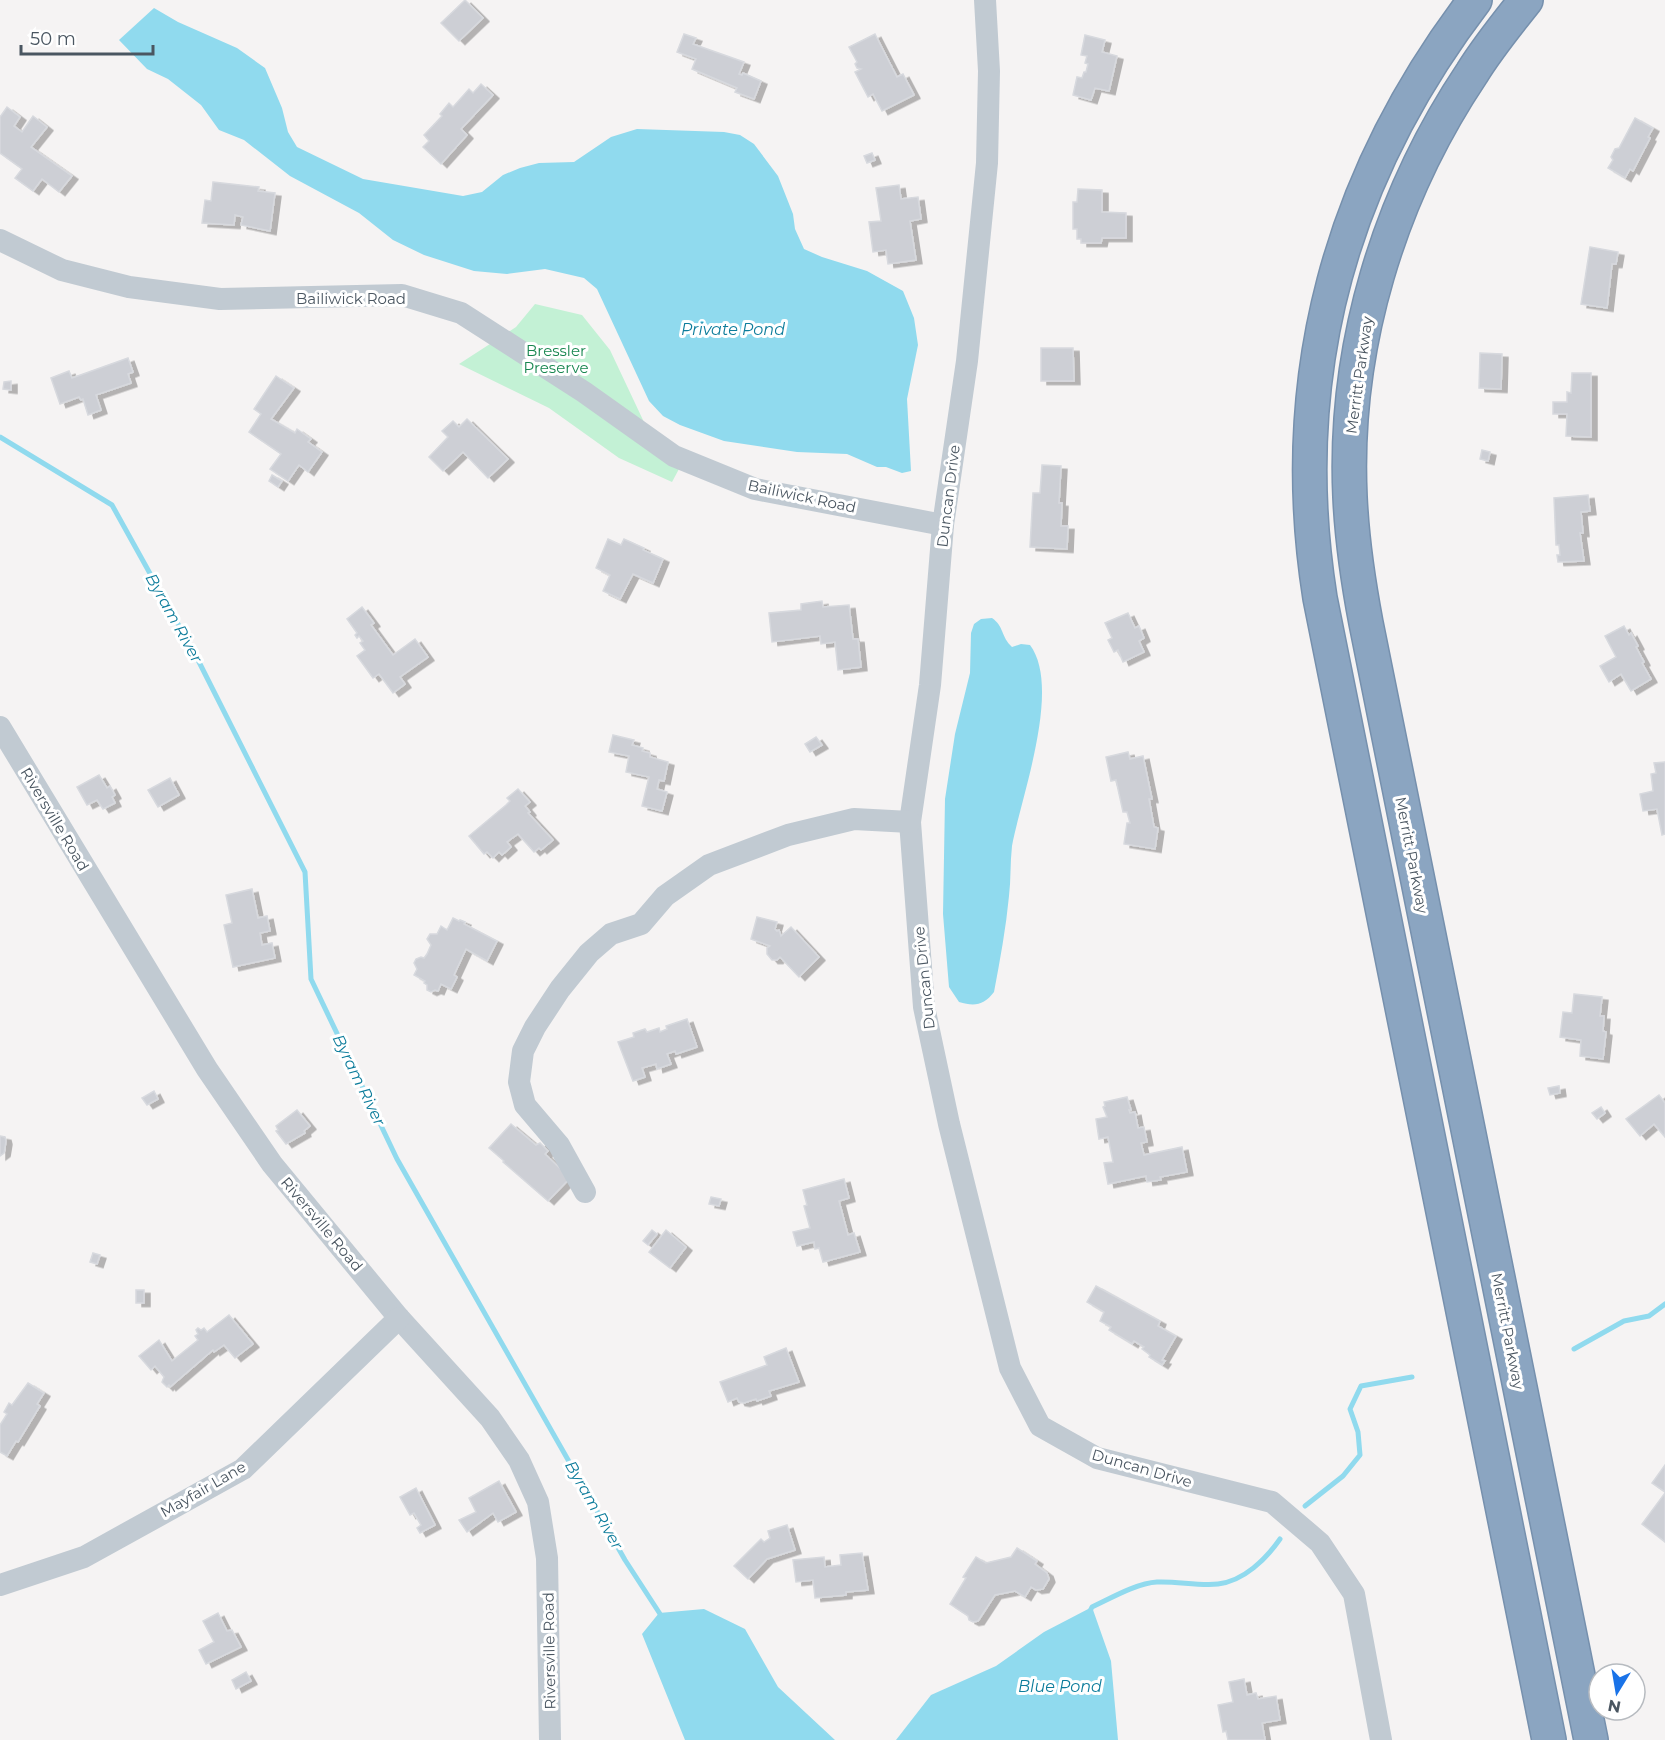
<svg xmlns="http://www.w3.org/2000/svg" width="1665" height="1740" font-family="Montserrat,sans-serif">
  <defs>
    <filter id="shadow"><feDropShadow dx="6" dy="3.5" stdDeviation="0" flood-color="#0004"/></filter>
  </defs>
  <rect width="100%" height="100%" fill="#f5f3f3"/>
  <path fill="#c3f1d5" d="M535,304L582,315L610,350L651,437L686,456L672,482L619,458L549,408L459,364L516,327Z"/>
  <g fill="#90daee">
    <path d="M154,8L178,22L237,48L265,68L282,108L288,132L297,147L363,179L463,196L482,192L503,175L520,168L539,163L574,162L611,137L637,129L724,132L740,135L754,144L778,176L793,214L795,229L804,249L822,257L867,271L903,291L914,318L918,345L907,399L911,471L902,473L886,467H877L847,454L797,452L724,441L680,425L663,416L649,401L597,289L584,278L545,269L507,274L474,271L424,255L393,240L359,213L290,176L244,140L219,130L201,105L168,79L147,69L119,40Z"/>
    <path d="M992,618C1004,626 1001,637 1012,647L1021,644L1030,645C1062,688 1021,797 1012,846C1010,863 1011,880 1009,896C1006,928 1000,960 994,992C984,1005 975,1007 959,1002L949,987L943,914L945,799L955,734L970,673L971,633L974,624L981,619Z"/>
    <path d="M1092,1607L1111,1661L1118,1740H896L931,1695L996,1666L1044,1632Z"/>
    <path d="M704,1609L745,1629L778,1687L835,1740H685L642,1634L659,1613Z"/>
  </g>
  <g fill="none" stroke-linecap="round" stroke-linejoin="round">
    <g stroke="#90daee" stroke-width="5">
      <path d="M0,437L112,505L198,660L305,872L311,979L397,1159L625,1560L662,1617"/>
      <path d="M1574,1349L1624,1321L1649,1316L1665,1304"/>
      <path d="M1305,1506L1343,1476L1360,1455L1358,1432L1350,1409L1361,1386L1412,1377"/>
      <path d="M1090,1611L1092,1607C1111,1598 1137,1583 1157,1582C1177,1581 1198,1586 1218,1584C1244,1581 1266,1559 1280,1539"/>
    </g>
  </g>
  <g fill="#cdcfd5" stroke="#d7d9de" stroke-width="1.5" filter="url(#shadow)">
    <path d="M465,0L483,18L459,41L441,23Z"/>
    <path d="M684,34L696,38L693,44L744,62L739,74L742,75L743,73L761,81L754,99L735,92L737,88L692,69L696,59L677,52Z"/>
    <path d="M875,34L897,77L903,74L914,95L882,111L873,94L868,97L855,72L861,69L857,68L855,64L857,62L849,47Z"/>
    <path d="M1085,35L1105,40L1102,52L1117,56L1109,91L1095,88L1091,100L1073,95L1077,77L1082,78L1084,72H1086L1088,64L1085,63L1087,56L1081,55Z"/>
    <path d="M481,84L493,95L461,129L467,135L441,164L423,147L429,141L424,135L442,116L440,114L449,103L453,107L469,89L473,93Z"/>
    <path d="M7,107L20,117L14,126L22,132L33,116L47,127L31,147L72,176L59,192L42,179L33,191L15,178L22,169L0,153V117Z"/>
    <path d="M1635,118L1653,128L1648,137L1650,138L1633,171L1630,169L1625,178L1608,168L1613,160L1611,157L1615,149L1619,148Z"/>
    <path d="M872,153L875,160L867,163L864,156Z"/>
    <path d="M213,182L259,187L258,191L275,193L270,231L241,225L243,217L235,215L234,225L202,223L205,200L211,201Z"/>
    <path d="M899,185L901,199L918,197L921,219L910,221L916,260L888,264L886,250L873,252L869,222L881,221L876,188Z"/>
    <path d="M1078,189L1102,190V212L1126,213V238H1102L1101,243H1081V239H1077V229H1073V202H1077Z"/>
    <path d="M1590,247L1618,252L1616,264H1612L1607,308L1581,304Z"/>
    <path d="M1041,348H1073L1074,381H1041Z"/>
    <path d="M1480,353L1502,354L1501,389L1479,388Z"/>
    <path d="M128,358L133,372L128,374L131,383L96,395L101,410L88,415L83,399L81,400L79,397L60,404L51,378L69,371L72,378Z"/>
    <path d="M1572,373H1591V437L1566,436L1567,414H1553V402H1567V392L1571,393Z"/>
    <path d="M276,376L294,388L271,419L295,433L297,429L311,439L308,442L322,452L308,472L299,465L288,481L270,469L281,454L249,432L261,414L254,409Z"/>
    <path d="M11,381V390L3,389L4,382Z"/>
    <path d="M467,419L508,459L488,478L463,452L443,471L429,457L448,437L442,431L453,421L459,427Z"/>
    <path d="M1482,450L1490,452L1488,461L1480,459Z"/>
    <path d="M1042,465L1061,466L1059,503H1062L1061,526H1068L1067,549L1030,547L1033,493H1040Z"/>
    <path d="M272,475L282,481L278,487L269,481Z"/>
    <path d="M1588,495L1590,511L1581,512L1583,533H1580L1584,561L1558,562L1557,555H1560L1559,545H1556L1554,498Z"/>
    <path d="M608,539L621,545L624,539L644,548L643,550L663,559L653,583L633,574L620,599L603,591L610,575L596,568Z"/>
    <path d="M822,601L823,607L849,605L853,639H858L861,667L838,670L835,642L821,644L820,636L772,642L769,613L801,610V604Z"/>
    <path d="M362,607L374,623L371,625L393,655L415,639L428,657L400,677L405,684L393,693L379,674L373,678L357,656L365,650L360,643L363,641L359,636L357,638L355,635L357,633L347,619Z"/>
    <path d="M1128,613L1135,628L1139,626L1144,638L1139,641L1144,652L1123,662L1118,650L1114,652L1108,640L1112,638L1105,623Z"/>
    <path d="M1624,626L1629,635L1631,633L1638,646L1636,647L1644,662L1642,663L1651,679L1631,691L1621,674L1609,682L1600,666L1616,657L1605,636Z"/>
    <path d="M613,735L634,740L632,745L643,748L642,751L650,753V757L668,762L664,781L659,780L657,789L667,792L662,811L642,806L649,777L626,772L629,756L609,752Z"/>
    <path d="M816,737L822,745L810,752L805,744Z"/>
    <path d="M1128,752L1130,759L1143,756L1152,799H1149L1154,827L1158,828L1155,849L1124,844L1127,823H1130L1127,812H1123L1116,780L1111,781L1106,757Z"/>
    <path d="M1665,762V834L1662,835L1657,809L1643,811L1640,794L1653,791L1651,774L1656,773L1654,763Z"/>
    <path d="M99,775L107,788L110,786L115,795L112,797L115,803L103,809L97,800L87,805L77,787Z"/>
    <path d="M170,778L179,795L158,807L148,790Z"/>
    <path d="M518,789L530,802L525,806L530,812L528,813L553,840L541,850L539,848L534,852L518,834L507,842L511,847L502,855L499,852L493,858L487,852L484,854L469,836L506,805L510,801L507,798Z"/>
    <path d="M252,889L258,918L267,916L270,931L260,933L262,945L272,943L275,958L233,967L224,925L232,923L226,895Z"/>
    <path d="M757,917L777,922L775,929L777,931L779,930L781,936L791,927L819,957L799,977L780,957L777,960H772L767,954V948L770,946L751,939Z"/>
    <path d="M453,918L459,921L460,920L465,922L464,924L497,941L487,961L466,949L454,975L457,977L451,989L441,984L438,991L435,990L431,992L427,990V985L424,983L425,981L414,975L417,969L414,963L416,959L421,957L424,958L427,954L431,945L427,939L430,934H437L441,926L447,930Z"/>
    <path d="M1574,994L1602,997L1600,1016H1604L1603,1031L1606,1032L1603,1059L1580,1056L1581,1040L1560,1037L1563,1012L1572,1013Z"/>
    <path d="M687,1019L697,1047L676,1054L675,1051L667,1054L671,1064L657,1069L656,1064L642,1068L645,1077L633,1081L618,1042L634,1037L633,1033L645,1029L647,1032L659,1028L660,1032L667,1029L666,1026Z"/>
    <path d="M1559,1086L1560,1093L1550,1095L1548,1088Z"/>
    <path d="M154,1091L158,1099L147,1105L142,1098Z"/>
    <path d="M1659,1095L1665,1103V1137L1654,1124L1640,1136L1626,1119Z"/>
    <path d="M1127,1097L1131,1110H1129L1130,1113L1135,1112L1138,1128L1144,1127L1147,1142L1141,1143L1144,1155L1182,1147L1187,1172L1160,1177L1161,1180L1147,1182L1146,1176L1108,1184L1104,1163L1113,1162L1108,1137L1099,1139L1096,1119L1107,1117L1103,1107L1105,1106L1104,1102Z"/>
    <path d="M1601,1107L1605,1113L1597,1119L1592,1113Z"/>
    <path d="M297,1110L310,1126L304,1131L305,1133L286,1144L276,1131L278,1130L276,1126Z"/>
    <path d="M511,1124L536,1145L540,1143L548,1151L545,1154L570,1178L548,1201L503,1162L504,1161L489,1148Z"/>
    <path d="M0,1136L5,1137L6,1141L4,1153L0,1156Z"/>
    <path d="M844,1179L849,1198L839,1201L848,1235L854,1233L860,1252L823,1262L819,1248L815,1249L814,1242L797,1246L793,1232L810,1228L804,1206L807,1205L803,1190Z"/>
    <path d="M711,1197L721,1199L719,1206L709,1204Z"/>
    <path d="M652,1230L657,1234L648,1245L643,1241Z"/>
    <path d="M666,1230L686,1247L670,1268L649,1252Z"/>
    <path d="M93,1253L100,1255L97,1264L90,1262Z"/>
    <path d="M1096,1286L1160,1321L1158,1326L1176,1336L1162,1360L1165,1361L1162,1365L1149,1357L1150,1355L1142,1349L1144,1347L1134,1341L1132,1344L1109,1330L1111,1327L1100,1321L1104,1312L1087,1302Z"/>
    <rect x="136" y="1290" width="8" height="13"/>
    <path d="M229,1315L253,1344L235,1358L224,1345L214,1352L213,1350L170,1387L169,1385L167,1387L162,1382L164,1377L155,1366L151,1370L139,1356L159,1340L172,1361L198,1340L195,1336L198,1334L196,1330L198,1328L201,1330L204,1328L207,1332Z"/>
    <path d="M786,1348L799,1382L769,1391L771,1396L757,1401L756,1399L744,1403L739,1402L737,1398L728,1402L720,1382L767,1365L764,1357Z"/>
    <path d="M28,1383L44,1393L37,1404L40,1406L18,1442L16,1441L7,1456L0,1452V1425L7,1414L4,1412L9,1403L12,1405Z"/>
    <path d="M1665,1465V1492L1652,1483Z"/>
    <path d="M499,1481L516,1512L498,1522L493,1513L467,1532L459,1520L476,1512L469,1498Z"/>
    <path d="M416,1488L435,1525L420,1533L417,1528L421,1525L414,1513L410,1515L400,1497Z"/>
    <path d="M1665,1493V1542L1642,1524Z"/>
    <path d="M787,1525L795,1550L767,1559L748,1579L734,1566L761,1539L764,1542L770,1538L768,1531Z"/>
    <path d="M1017,1548L1037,1561L1035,1564L1047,1573L1049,1579L1043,1589L1036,1590L1031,1587L1025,1597L1015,1591L995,1595L978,1621L973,1622L969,1620L968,1616L950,1604L966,1578L963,1577L976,1557L986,1563L1011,1557Z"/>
    <path d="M862,1553L868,1590L846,1592V1595L815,1598L813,1580L796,1582L793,1560L824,1557L825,1567L841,1565L840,1555Z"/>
    <path d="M218,1613L227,1631L232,1630L241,1647L206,1664L199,1650L214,1642L203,1621Z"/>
    <path d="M246,1672L251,1681L236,1689L232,1680Z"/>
    <path d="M1244,1679L1247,1695L1256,1693L1258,1699L1276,1696L1280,1720L1262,1723L1265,1740H1228L1226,1731L1223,1732L1218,1705L1233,1702L1229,1682Z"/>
  </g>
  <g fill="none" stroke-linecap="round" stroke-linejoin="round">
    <g stroke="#7690ad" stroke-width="36">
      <g id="highway">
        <path d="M1475,0C1340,177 1285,377 1320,598L1549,1740"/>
        <path d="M1526,0C1507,24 1488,47 1472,73C1389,197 1343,347 1350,497C1352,540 1358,581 1366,623L1591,1740"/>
      </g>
    </g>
    <g stroke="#c1cad2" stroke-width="22">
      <path d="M985,0L989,71L987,163L967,361L943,525L930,685L910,822L924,1007L949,1124L1010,1368L1040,1426L1097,1458L1272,1502L1320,1543L1354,1594L1381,1740"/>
      <path d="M0,240L62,270L129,287L220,299L402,295L461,313L584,392L674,456L755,489L943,525"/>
      <path d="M0,727L207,1069L272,1164L399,1318L490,1418L519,1460L538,1502L547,1558L550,1740"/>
      <path d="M585,1192L559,1145L525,1105L519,1082L523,1051L535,1027L560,989L589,953L611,934L641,924L665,896L709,865L788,835L854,819L910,822"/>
      <path d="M0,1585L84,1557L243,1469L399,1318"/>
    </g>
    <use href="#highway" stroke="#8ba5c1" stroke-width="33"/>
  </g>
  <g text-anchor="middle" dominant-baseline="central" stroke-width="6" stroke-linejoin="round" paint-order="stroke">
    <g font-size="15" fill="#4a5661" stroke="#fff">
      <text x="351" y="298">Bailiwick Road</text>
      <text transform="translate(1359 375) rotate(-82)">Merritt Parkway</text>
      <text transform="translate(802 496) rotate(12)">Bailiwick Road</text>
      <text transform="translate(948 496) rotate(-83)">Duncan Drive</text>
      <text transform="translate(55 819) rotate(59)">Riversville Road</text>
      <text transform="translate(1412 855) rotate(79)">Merritt Parkway</text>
      <text transform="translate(924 978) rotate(-96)">Duncan Drive</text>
      <text transform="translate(322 1224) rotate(50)">Riversville Road</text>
      <text transform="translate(1508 1331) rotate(79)">Merritt Parkway</text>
      <text transform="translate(1142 1468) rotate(16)">Duncan Drive</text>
      <text transform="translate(203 1489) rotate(-30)">Mayfair Lane</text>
      <text transform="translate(549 1651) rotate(-91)">Riversville Road</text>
    </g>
    <g font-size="15" fill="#17864f" stroke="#fff">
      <text x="556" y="350">Bressler<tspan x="556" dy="17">Preserve</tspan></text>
    </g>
    <g font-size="16" font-style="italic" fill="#0c7c9b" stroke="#fff">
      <text x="733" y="329">Private Pond</text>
      <text transform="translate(174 618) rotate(61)">Byram River</text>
      <text transform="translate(359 1080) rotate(64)">Byram River</text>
      <text transform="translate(594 1505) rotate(60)">Byram River</text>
      <text x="1060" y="1686">Blue Pond</text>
    </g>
  </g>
  <g transform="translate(1617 1692) rotate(191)"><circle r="28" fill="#ffffff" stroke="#b7bbc0" stroke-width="1.5"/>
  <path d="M0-4.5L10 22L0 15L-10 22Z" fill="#1a73e8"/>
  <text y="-9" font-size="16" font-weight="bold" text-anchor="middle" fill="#4a5661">N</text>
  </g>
  <path d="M21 45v9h132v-9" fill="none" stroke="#4a5661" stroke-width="3"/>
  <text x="30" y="45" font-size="18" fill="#4a5661" stroke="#ffffff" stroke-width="4.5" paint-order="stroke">50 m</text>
</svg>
